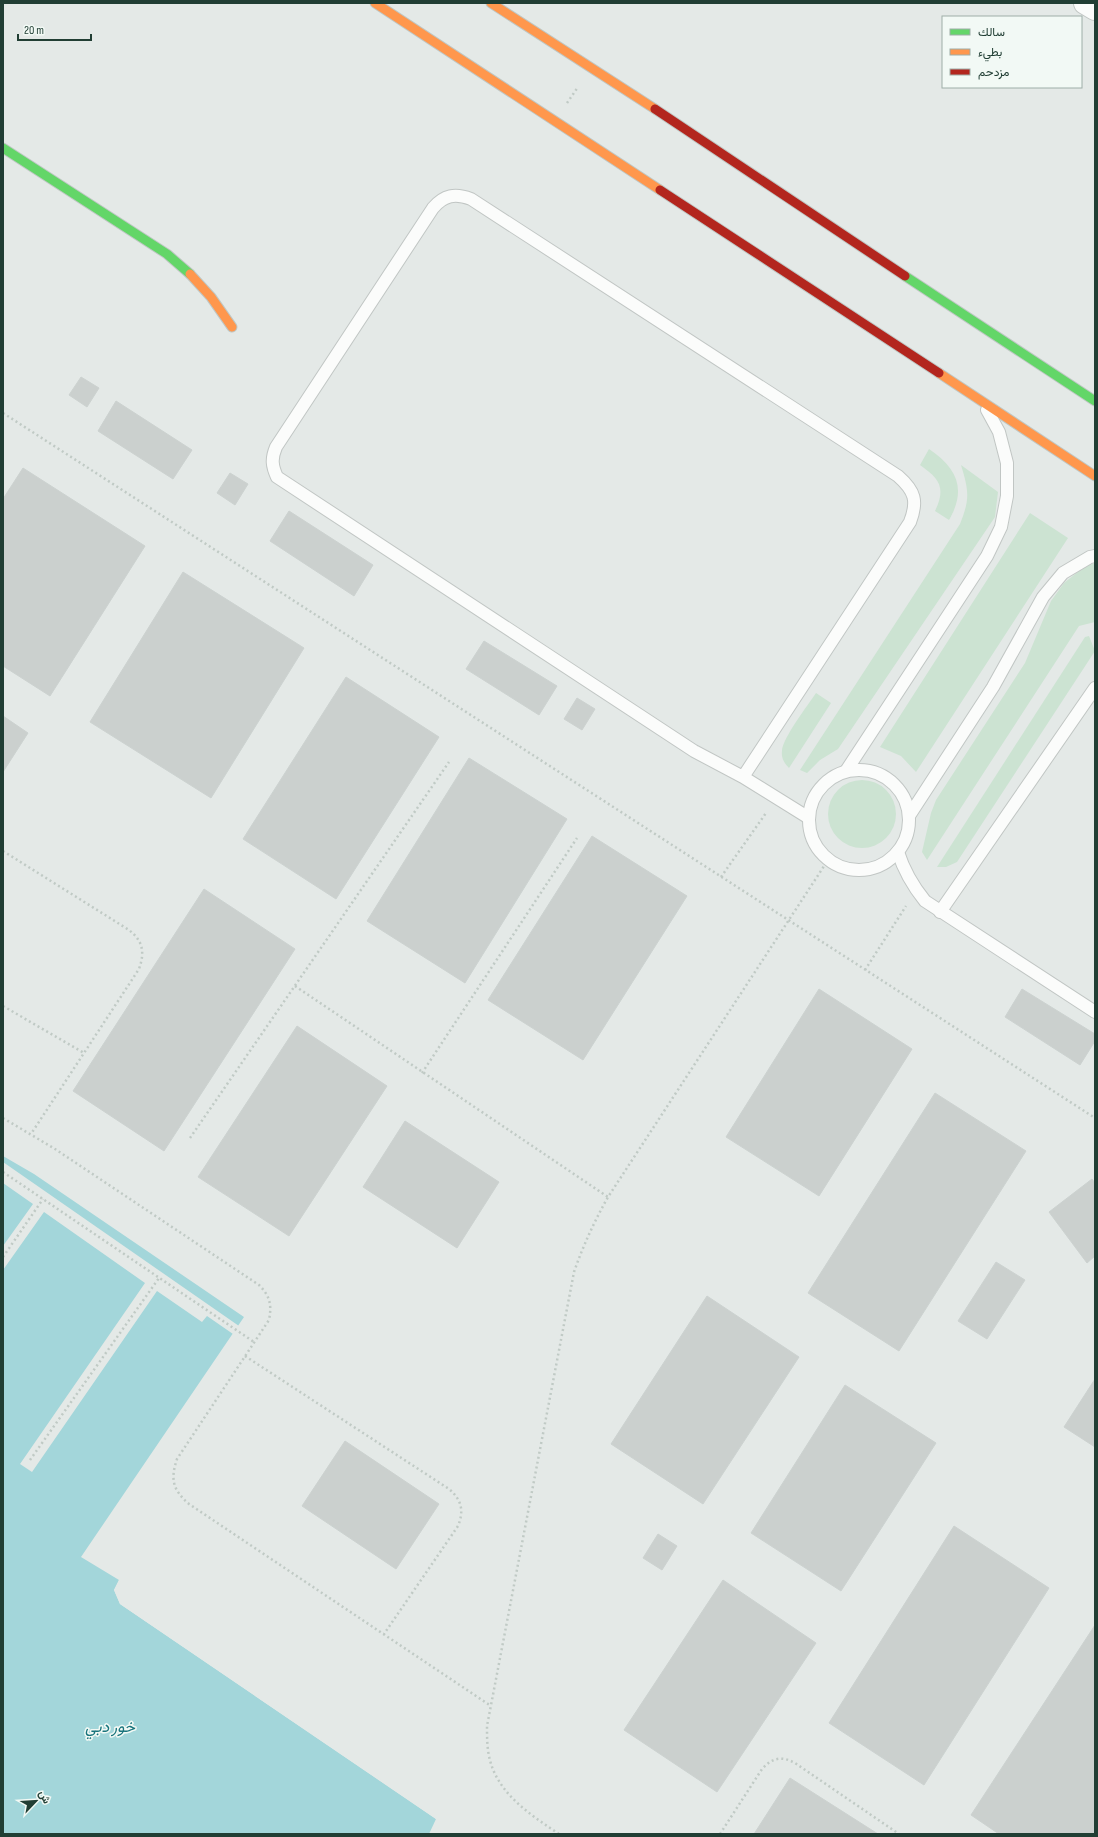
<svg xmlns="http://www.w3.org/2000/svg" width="1098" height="1837" font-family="'Sofia Sans Condensed',Vazirmatn,sans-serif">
  <rect width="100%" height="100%" fill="#e4e9e7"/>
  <g fill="#cce3d2">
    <path d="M929,449C957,468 967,489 949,520L935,511C946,488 940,479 920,465Z"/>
    <path d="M961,465L998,492L995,517L838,749L820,760L807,773L800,770L960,524C970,499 969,491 961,465Z"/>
    <path d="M1030,513L1068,538L916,772L901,756L880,747Z"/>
    <path d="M1095,563V622L1079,626L927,860L922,852L931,813L936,800L1025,663L1051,601L1064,583L1084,567Z"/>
    <path d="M1089,636L1095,651L957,862L946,867H937L1085,637Z"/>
    <path d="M816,693L831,703L789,768C784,763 781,758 782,751C782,739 808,705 816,693Z"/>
    <circle cx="862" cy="814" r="34"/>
  </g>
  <path fill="#a3d6da" d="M3,1156L34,1174L244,1317L81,1557L119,1580L114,1590L120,1604L436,1819L429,1834H3Z"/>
  <g fill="#e4e9e7">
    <path d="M3,1162L239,1326L233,1334L207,1316L202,1322L157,1291L32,1472L20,1464L145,1283L44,1212L3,1270V1246L33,1204L3,1183Z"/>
    <path d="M119,1580L121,1581L116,1590L122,1603L437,1818L436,1819L120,1604L114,1590Z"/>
  </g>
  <g fill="#cbd0ce" stroke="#ccd2d0">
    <path d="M81,377L99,388L87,407L69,395Z"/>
    <path d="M116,401L192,450L173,479L98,431Z"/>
    <path d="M23,468L145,546L50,696L3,666V499Z"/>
    <path d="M230,473L248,484L235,505L217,493Z"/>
    <path d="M289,511L373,565L354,596L270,541Z"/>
    <path d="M183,572L304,648L211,798L90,722Z"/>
    <path d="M484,641L557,686L539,715L466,669Z"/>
    <path d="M346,677L439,737L336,899L243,839Z"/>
    <path d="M577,698L595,709L582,730L564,719Z"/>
    <path d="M3,716L28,733L3,772Z"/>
    <path d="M469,758L567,819L465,983L367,921Z"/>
    <path d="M592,836L687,896L583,1060L488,1000Z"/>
    <path d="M204,889L295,949L164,1151L73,1091Z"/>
    <path d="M819,989L912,1049L819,1196L726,1137Z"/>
    <path d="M1022,989L1095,1034V1041L1080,1065L1005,1017Z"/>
    <path d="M297,1026L387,1086L289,1236L198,1177Z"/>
    <path d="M935,1093L1026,1151L899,1351L808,1293Z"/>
    <path d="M405,1121L499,1182L457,1248L363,1187Z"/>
    <path d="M1092,1179L1095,1183V1256L1087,1263L1049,1212Z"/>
    <path d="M996,1262L1025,1280L987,1339L958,1321Z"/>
    <path d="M707,1296L799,1357L703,1504L611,1444Z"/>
    <path d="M1095,1379V1447L1064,1427Z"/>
    <path d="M845,1385L936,1443L841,1591L751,1533Z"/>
    <path d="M345,1441L439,1504L396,1569L302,1506Z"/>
    <path d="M954,1526L1049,1588L924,1785L829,1723Z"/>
    <path d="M658,1534L677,1546L662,1570L643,1558Z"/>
    <path d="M723,1580L816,1643L717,1792L624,1730Z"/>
    <path d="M1095,1625V1834H999L971,1815Z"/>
    <path d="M790,1778L878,1834H754Z"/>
  </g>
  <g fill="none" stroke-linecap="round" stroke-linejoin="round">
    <g stroke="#c1c6c4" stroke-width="14">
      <g id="lane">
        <circle cx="859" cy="820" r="50"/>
        <path d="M846,771L987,556L1001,527L1007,496V463L999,432L987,410"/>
        <path d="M743,777L910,522C918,501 915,491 898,476L471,199C455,193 444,195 433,208L276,447C271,459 272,466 277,477L694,751L743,777L809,818"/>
        <path d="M909,816L993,687L1043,597L1063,573L1090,557L1095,556"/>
        <path d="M898,852C904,871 912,885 925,901L1095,1012"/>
        <path d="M940,912L1095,688"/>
      </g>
    </g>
    <g stroke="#c1c6c4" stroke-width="24">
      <path id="street" d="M1085,3L1095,9"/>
    </g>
    <g stroke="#bfc7c4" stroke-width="11">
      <g id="fast">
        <path d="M3,148L167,254L190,274"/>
        <path d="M905,276L1095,401"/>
      </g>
    </g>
    <g stroke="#bfc7c4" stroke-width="11">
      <g id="slow">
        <path d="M375,3L660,190"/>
        <path d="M491,3L655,109"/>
        <path d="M190,274L211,297L232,327"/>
        <path d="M939,373L1095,476"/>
      </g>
    </g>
    <g stroke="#bfc7c4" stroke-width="11">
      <g id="jam">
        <path d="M655,109L905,276"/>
        <path d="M660,190L939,373"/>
      </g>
    </g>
    <g stroke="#c0cac5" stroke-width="2.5" stroke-dasharray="2 3" stroke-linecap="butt">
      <path d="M567,103L578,87"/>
      <path d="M3,413L1095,1118"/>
      <path d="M3,851L129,930C143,941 145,952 139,969L31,1134"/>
      <path d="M721,877L766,813"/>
      <path d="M865,970L906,906"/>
      <path d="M295,986L608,1197"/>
      <path d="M3,1006L84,1053"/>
      <path d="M422,1073L577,838"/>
      <path d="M3,1118L55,1149L259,1285C270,1296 272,1305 269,1320L177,1459C170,1480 173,1490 189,1504L491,1706"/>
      <path d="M190,1138L449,762"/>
      <path d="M3,1172L254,1342"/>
      <path d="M3,1257L43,1199"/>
      <path d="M245,1356L449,1489C462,1500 464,1511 458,1526L384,1634"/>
      <path d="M30,1460L159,1278"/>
      <path d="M559,1834C528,1813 493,1791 488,1750C487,1742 487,1734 487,1726L574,1272C583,1246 594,1222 608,1197L828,860"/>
      <path d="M720,1834L762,1769C773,1757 782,1756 795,1763L899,1834"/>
    </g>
    <use href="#lane" stroke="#fbfcfb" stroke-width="12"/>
    <use href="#street" stroke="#fbfcfb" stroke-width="22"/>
    <use href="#fast" stroke="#63d668" stroke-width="9"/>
    <use href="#slow" stroke="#ff974d" stroke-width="9"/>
    <use href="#jam" stroke="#b3261e" stroke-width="9"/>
  </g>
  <g text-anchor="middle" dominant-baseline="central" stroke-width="3" stroke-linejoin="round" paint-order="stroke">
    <g font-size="16" font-style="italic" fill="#18747c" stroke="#f2f9f5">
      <text x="110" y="1727">خور دبي</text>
    </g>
  </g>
  <rect width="1098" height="1837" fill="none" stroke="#213e34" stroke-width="8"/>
  <rect x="942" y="16" width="140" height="72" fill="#f2f9f5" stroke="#9eaea8"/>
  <rect x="950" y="29" width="20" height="6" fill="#63d668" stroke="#9eaea8"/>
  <text x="978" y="36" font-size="12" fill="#213e34">سالك</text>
  <rect x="950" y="49" width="20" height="6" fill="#ff974d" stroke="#9eaea8"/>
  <text x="978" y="56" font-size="12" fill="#213e34">بطيء</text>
  <rect x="950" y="69" width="20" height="6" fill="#b3261e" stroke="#9eaea8"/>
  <text x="978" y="76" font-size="12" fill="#213e34">مزدحم</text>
  <g transform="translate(36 1801) rotate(65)" stroke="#f2f9f5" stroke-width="3" paint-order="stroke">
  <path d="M0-3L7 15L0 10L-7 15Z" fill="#213e34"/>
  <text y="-6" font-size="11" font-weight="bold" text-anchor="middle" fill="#213e34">ش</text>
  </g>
  <path d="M18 34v6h73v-6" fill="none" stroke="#213e34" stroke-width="2"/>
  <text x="24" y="34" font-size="12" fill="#213e34" stroke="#f2f9f5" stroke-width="3" paint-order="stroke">20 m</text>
</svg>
